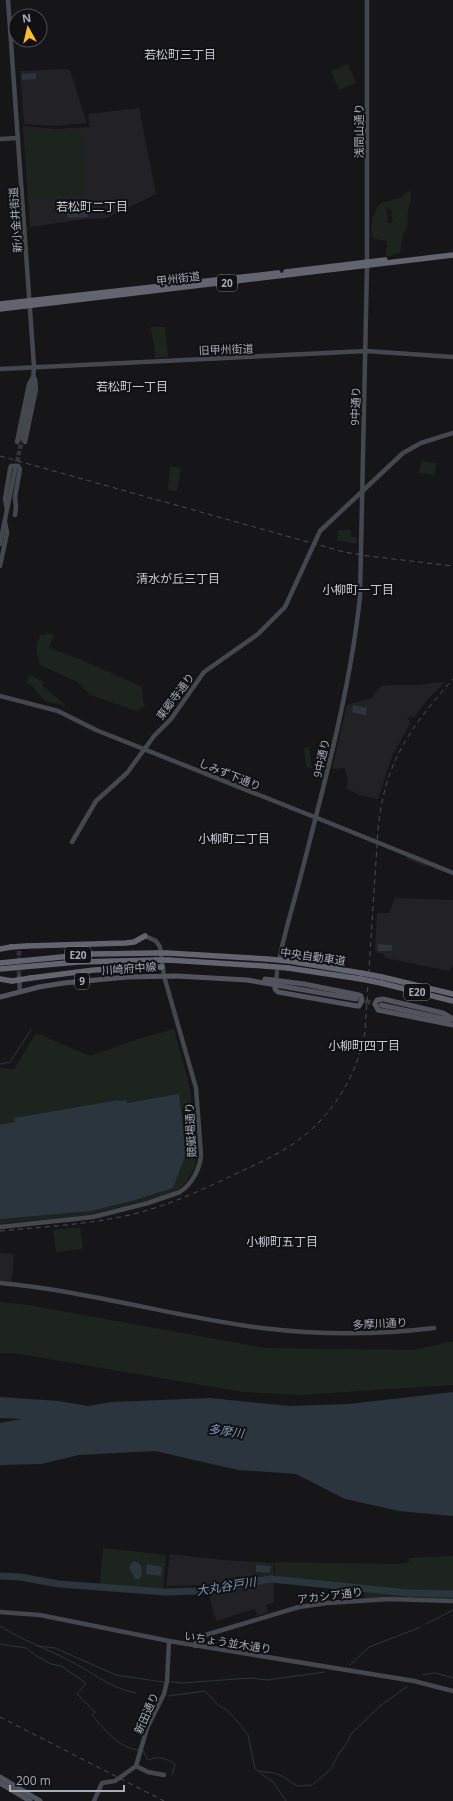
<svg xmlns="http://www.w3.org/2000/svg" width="453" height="1801" font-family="'Open Sans','Noto Sans JP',sans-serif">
  <rect width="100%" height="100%" fill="#161619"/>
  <g fill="#222226">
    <path d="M68,69L70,71L87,123L56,126L24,124L20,71Z"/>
    <path d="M139,108L156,194L107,218L85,219L30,227L23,126L56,129L90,127L88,114Z"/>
    <path d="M445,682L428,699L413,718L410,716L407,719L411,722L392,756L378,799L361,796L346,788L348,782L345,768L332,769L347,705L372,698L377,690L382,686L389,685H415Z"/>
    <path d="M395,898L453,900V963L449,971L386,958L383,954L378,953L375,951L377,913H389Z"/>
    <path d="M0,1253L14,1254L12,1282L0,1281Z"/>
    <path d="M170,1554L223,1560L274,1563V1602L266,1605L268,1612L257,1616L255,1609L216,1621L206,1585L166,1586Z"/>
  </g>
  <g fill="#1c241d" fill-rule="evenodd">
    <path d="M348,64L356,83L339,90L331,71Z"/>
    <path d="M26,131H81L85,186L83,189V194L30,199Z"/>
    <path d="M409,191L411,192V201L408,210L407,229L403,233L400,253L386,257L387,241L374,239C368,230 373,210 381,203L400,198ZM388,208L392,211L391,215L393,221L390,224L387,222L388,215L386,210Z"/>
    <path d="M150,327H165L168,357L155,358L154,344Z"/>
    <path d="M421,461L436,463L435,475L419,473Z"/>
    <path d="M170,466L181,468L177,490L175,491L168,490Z"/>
    <path d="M338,530H351V537H357L356,544L337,540Z"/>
    <path d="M46,632L54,635L49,648L80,659L142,687L143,702L145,706L137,711L90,695L78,682L40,665L36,648L40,635H46Z"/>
    <path d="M30,675L44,682L42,686L66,705L65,706L45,701L31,685L26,683Z"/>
    <path d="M309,747V748L312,768L306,767L304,748Z"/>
    <path d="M409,852L429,860L426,867L406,859Z"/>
    <path d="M174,1029L190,1088L196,1166L184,1185L179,1189L160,1197L91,1215L0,1224V1068L14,1069L36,1033L90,1056L138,1039Z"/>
    <path d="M80,1227L83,1249L56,1252L53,1230Z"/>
    <path d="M0,1302L28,1305L265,1348L414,1350L453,1341V1385L299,1395L243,1392L14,1353H0Z"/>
    <path d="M103,1548L166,1555L163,1590L100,1585Z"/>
    <path d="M453,1556V1599L367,1598L364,1597V1587L275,1577V1562L401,1564L409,1562V1558Z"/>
    <path d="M251,1564H272V1575L254,1574L252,1576V1574L250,1573Z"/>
  </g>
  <g fill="#2b353e">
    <path d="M36,73V79L22,80V74Z"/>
    <path d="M87,204L88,217L67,218V205Z"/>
    <path d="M353,705L367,708L366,715L352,712Z"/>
    <path d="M378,944L392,945V951H378Z"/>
    <path d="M179,1094L186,1153L173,1188L135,1200L91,1211L0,1219V1125L15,1122L14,1118L119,1100V1101L126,1100L127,1103Z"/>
    <path d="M453,1392V1516L399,1511L345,1499L296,1474L238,1470L155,1451L79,1455L41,1464L0,1465V1423L21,1419L0,1418V1397L59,1401L88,1406L112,1402L210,1398L289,1406L349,1404Z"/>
    <path d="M133,1561C143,1562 143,1572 140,1579H135L129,1567Z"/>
    <path d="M147,1564L162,1567L161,1576L146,1574Z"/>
    <path d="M256,1565L271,1566L270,1573L256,1572Z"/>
  </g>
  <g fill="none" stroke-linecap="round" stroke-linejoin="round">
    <g stroke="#2b353e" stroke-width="1">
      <path d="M0,1064L10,1062L31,1030"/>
      <path d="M426,1624L453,1610"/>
      <path d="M0,1626C23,1641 48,1649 72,1662C96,1674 109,1688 136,1693"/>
      <path d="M0,1644L26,1648L35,1655L51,1664L61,1666L86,1683L77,1694L95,1712L92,1715C104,1729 119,1748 138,1750"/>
      <path d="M37,1646L55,1648L116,1675L163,1682"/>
      <path d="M350,1665L369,1647L421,1627"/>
      <path d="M423,1675L435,1673L453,1678"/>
      <path d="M170,1682L183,1683L250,1678L268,1680L324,1672"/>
      <path d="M168,1696L205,1691L218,1705L227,1710L237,1721L248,1735L255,1769L258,1771L274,1773L282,1776L297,1786L312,1785L331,1769L338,1755L348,1741L351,1734L380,1706L408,1686"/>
      <path d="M143,1751L148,1760C158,1756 166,1758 175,1764L172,1775"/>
      <path d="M259,1772L273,1782L286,1801"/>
    </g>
    <path stroke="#2b353e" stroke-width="7" d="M0,1576L20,1577L59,1584L165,1592L199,1591L271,1579L408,1593L453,1594"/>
    <g stroke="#333439" stroke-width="4.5" stroke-dasharray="4.5 2" stroke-linecap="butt">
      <path d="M16,468L22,438"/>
      <path d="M19,951V977"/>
    </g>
    <path stroke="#333439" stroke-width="5" stroke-dasharray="5 2.5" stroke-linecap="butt" d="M358,1000L378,1004"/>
    <g stroke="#45474e" stroke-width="4.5">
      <path d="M8,0L34,366L33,384L22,438"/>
      <path d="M0,139L18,138"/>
      <path d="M0,369L366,351L453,357"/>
      <path d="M17,442L29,384L33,377"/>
      <path d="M25,442L36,389L35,379"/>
      <path d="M7,509L5,499L10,469L11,466H18L20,469L15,497L16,507L15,515"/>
      <path d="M0,544L15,470"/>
      <path d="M0,566L7,533L5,522"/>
      <path d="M0,696L58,711L96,730L342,828"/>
      <path d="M72,842L96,801L127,773L154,736L171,719L204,672L258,634L285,607L320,531L403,453L421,443L453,433"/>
      <path d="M280,956C286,927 295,899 302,871C325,781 350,690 360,597L367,266V0"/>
      <path d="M19,977L20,991"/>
      <path d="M276,983L277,972"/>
      <path d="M0,1227L93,1217L148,1203L180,1192C192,1184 200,1169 201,1155L196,1088L164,976L160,947L156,941L145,936"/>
      <path d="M0,1283C89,1291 174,1317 262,1328C319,1335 377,1335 434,1328"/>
      <path d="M0,1612L40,1615L169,1641L414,1681L453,1691"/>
      <path d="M195,1646L196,1640L199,1637L299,1607L327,1603L389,1599L453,1601"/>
      <path d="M136,1766L148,1772L164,1775"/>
      <path d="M94,1801L102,1783L115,1781L136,1766L147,1728L164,1694L167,1681L169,1641"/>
    </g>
    <g stroke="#52545d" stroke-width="5">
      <path d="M265,979L304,984L359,995L361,996L362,1001L359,1006H357L278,992L275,989V985"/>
      <path d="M0,997L39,987L64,983L127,977L176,976L247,980L356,999"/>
      <path d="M381,1005L450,1020"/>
      <path d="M453,1019L443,1013L383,999L377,1000L375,1004L378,1010L453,1025"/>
      <path d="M0,1777L40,1801"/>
      <path d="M0,1783L30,1801"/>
    </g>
    <g stroke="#62656f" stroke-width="5.5">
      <path d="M286,272L385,260"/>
      <path d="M0,304L278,273"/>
      <path d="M0,309L453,255"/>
      <path d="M27,946L126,943L134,942L145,936"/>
      <path d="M0,949L11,947"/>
      <path d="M167,953L267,959"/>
      <path d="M168,960L265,966"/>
      <path d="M289,961L361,973"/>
      <path d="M0,963L92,954L156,953"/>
      <path d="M288,968L361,979"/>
      <path d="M0,969L78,962L156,960"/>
      <path d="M382,977L453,994"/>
      <path d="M31,978L94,970L162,967"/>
      <path d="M0,979L12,981"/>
      <path d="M381,983L453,1001"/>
    </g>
    <g stroke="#4a4c53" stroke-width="1" stroke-dasharray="5 4" stroke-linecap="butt">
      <path d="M0,456L344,552L368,556L453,566"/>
      <path d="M0,1231C40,1227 81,1225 120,1217C157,1210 191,1195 225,1179C247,1168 270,1159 290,1146C330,1120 357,1078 365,1031L378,830C384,763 410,728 453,679"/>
      <path d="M0,1717L164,1801"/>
    </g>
    <path stroke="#45474e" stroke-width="4.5" d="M342,828L453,873"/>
    <g stroke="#62656f" stroke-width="5.5">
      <path d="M11,947L27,946"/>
      <path d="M156,953H167"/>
      <path d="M267,959L289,961"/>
      <path d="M156,960H168"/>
      <path d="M265,966L288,968"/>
      <path d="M361,973L382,977"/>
      <path d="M361,979L381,983"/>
      <path d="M12,981L31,978"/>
    </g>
  </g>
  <g text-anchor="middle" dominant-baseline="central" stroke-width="4" stroke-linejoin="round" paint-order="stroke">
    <g fill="#111114" stroke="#7a7e88" stroke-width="1">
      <rect x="217" y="275" width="20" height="16" rx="3"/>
      <rect x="65" y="947" width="26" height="16" rx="3"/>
      <rect x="75" y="973" width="14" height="16" rx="3"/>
      <rect x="404" y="984" width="26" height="16" rx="3"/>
    </g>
    <g font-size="10" font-weight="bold" fill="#a7acba">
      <text x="227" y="283">20</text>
      <text x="78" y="955">E20</text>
      <text x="82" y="981">9</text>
      <text x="417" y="992">E20</text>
    </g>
    <g font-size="11" fill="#a7acba" stroke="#111114">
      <text transform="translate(358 131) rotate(-90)">浅間山通り</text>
      <text transform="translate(15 220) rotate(-94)">新小金井街道</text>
      <text transform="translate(178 278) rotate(-7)">甲州街道</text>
      <text transform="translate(226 349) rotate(-2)">旧甲州街道</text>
      <text transform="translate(355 406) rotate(-88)">9中通り</text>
      <text transform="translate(175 696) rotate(-53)">東郷寺通り</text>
      <text transform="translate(321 758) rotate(-77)">9中通り</text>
      <text transform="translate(230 774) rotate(22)">しみず下通り</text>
      <text transform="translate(313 956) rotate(8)">中央自動車道</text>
      <text transform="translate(129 968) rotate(-4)">川崎府中線</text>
      <text transform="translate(190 1130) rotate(-93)">競艇場通り</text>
      <text transform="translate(380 1323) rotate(-3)">多摩川通り</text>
      <text transform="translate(330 1595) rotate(-7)">アカシア通り</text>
      <text transform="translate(228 1642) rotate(9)">いちょう並木通り</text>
      <text transform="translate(146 1713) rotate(-66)">新田通り</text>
    </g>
    <g font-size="12" fill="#c8cbd5" stroke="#111114">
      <text x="180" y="54">若松町三丁目</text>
      <text x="92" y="206">若松町二丁目</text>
      <text x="132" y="386">若松町一丁目</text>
      <text x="178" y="578">清水が丘三丁目</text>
      <text x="358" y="589">小柳町一丁目</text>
      <text x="234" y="838">小柳町二丁目</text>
      <text x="364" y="1045">小柳町四丁目</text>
      <text x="282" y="1241">小柳町五丁目</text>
    </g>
    <g font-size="12" font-style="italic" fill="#7b99b8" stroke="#111114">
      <text transform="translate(226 1431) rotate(8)">多摩川</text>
      <text transform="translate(226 1586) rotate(-9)">大丸谷戸川</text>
    </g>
  </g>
  <g transform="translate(28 28) rotate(352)"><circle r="19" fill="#111114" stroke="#4d4f56"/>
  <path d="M0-3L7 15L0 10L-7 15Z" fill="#ffbe28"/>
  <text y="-6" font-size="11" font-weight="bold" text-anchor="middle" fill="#a7acba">N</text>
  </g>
  <path d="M10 1785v6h114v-6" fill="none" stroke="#a7acba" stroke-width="2"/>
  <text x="16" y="1785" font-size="12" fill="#a7acba" stroke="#111114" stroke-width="3" paint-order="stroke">200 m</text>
</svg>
